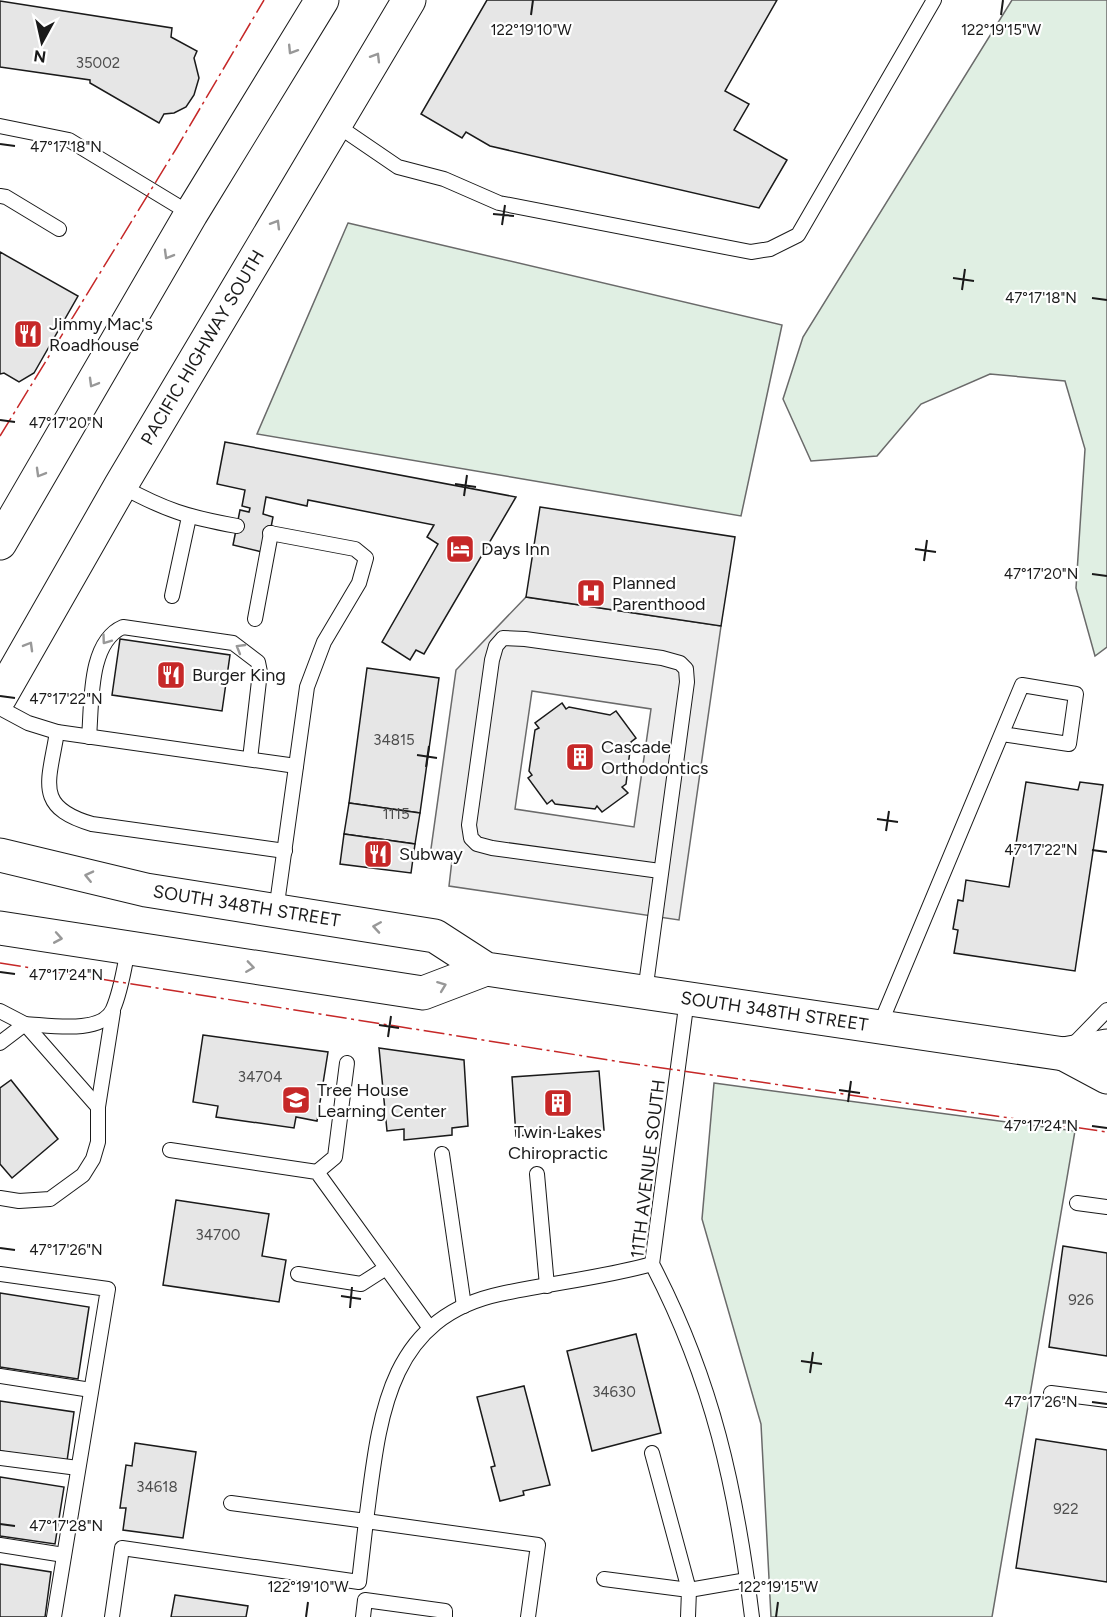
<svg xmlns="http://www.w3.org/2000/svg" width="1107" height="1617" font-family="Figtree,sans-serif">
  <rect width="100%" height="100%" fill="#fff"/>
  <g fill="#e0efe3" stroke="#6a6a6a" stroke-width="1.5">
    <path d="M1012,0H1107V647L1095,656L1076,588L1085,449L1065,381L990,374L921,404L877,456L811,461L783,399L803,337Z"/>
    <path d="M348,223L782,325L741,516L257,434Z"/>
    <path d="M714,1083L1075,1131L992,1617H771L761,1424L702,1219Z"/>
  </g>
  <path fill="#ededed" stroke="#6a6a6a" stroke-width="1.5" fill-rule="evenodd" d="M526,597L721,626L679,920L449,886L452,860L430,856L456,670ZM532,691L651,709L634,827L515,809Z"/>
  <g fill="#e6e6e6" stroke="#1a1a1a" stroke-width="1.5">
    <path d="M487,0H777L725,91L749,104L734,130L787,160L759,208L490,146L466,132L462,138L421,114Z"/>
    <path d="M0,1L172,28L171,37L197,51L194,58L199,78L194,95L186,107L174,113L164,114L159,123L90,83V80L0,67Z"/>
    <path d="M0,252L78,296L34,373L19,382L4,373L0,374Z"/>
    <path d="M225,442L516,497L424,654L416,650L410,660L382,642L438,544L427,537L434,525L308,500L307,506L266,497L263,514L273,517L266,553L233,545L240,510L249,512L250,508L242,506L245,490L217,484Z"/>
    <path d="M540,507L735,537L721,626L526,597Z"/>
    <path d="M120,639L230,655L222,711L112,695Z"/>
    <path d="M367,668L439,678L420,813L349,803Z"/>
    <path d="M562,703L566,709L569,707L610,715L616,711L636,738L631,742L626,784L622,787L628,793L602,812L597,806L595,809L555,804L552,800L547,804L528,778L532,775L529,771L535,730L539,728L535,723Z"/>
    <path d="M1026,782L1078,790L1080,782L1103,785L1075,971L954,953L958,930L953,929L958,900L963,901L966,880L1009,887Z"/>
    <path d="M349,803L420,813L415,844L344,834Z"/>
    <path d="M344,834L415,844L411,873L340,864Z"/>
    <path d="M203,1035L328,1052L317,1121L296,1117L294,1128L216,1117L218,1106L193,1102Z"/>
    <path d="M379,1048L464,1060L468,1126L452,1128V1135L404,1140V1129L387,1131Z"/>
    <path d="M599,1071L604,1130L516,1136L512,1077Z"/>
    <path d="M11,1080L58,1139L12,1178L0,1164V1088Z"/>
    <path d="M176,1200L269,1214L262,1256L286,1260L279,1302L163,1285Z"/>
    <path d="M1063,1246L1107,1253V1356L1049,1347Z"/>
    <path d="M0,1293L89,1307L78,1379L0,1367Z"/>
    <path d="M636,1334L661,1433L592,1451L567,1351Z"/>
    <path d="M524,1386L550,1485L523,1491L524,1495L500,1501L491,1467L495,1466L477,1397Z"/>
    <path d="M0,1401L74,1412L67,1461L0,1451Z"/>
    <path d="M1036,1439L1107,1450V1582L1016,1568Z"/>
    <path d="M135,1443L196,1452L183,1538L123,1530L126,1508H120L126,1465L132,1466Z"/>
    <path d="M0,1477L64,1487L55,1544L0,1536Z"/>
    <path d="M0,1564L51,1572L45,1617H0Z"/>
    <path d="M175,1595L248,1606L246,1617H171Z"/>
  </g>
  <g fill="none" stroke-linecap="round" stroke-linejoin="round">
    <g stroke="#1a1a1a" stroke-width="16">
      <g id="lane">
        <path d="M335,124L398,167L444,179L499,203L751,252L770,249L798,235L934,0"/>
        <path d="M0,126L69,140L191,214"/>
        <path d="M0,196L6,197L59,229"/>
        <path d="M121,486C165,510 187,517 237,526"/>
        <path d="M270,533L355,549L366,558L359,583L324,642L307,687L276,911"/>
        <path d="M172,596L189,517"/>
        <path d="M255,619L271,533"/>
        <path d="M0,708L28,723L57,732L296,766"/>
        <path d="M57,732C49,782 34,807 92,824L285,851"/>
        <path d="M89,737C92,704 88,642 123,627L233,643L258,662L260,672L250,759"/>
        <path d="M645,992L687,682L686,669L680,663L662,658L525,639L503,638L496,646L492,660L469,825L471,838L477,844L492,848L660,871"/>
        <path d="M687,999L652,1264C713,1381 736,1488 752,1617"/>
        <path d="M0,1011L25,1024L98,1107"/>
        <path d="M879,1027L1022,685L1076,694L1069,744L1002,734"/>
        <path d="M0,1043L25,1024C48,1025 102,1035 113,1009C121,991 124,969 128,949"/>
        <path d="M1072,1046L1107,1010"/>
        <path d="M170,1150L317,1172L429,1327"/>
        <path d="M442,1154L464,1306"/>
        <path d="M317,1172L335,1157L347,1063"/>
        <path d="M537,1174L547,1286"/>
        <path d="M0,1198L19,1201L50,1199L83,1175L93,1159L98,1142V1107L113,1012"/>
        <path d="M1077,1203L1107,1207"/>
        <path d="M0,1274L108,1289L54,1617"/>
        <path d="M298,1274L361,1284L386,1268"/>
        <path d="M0,1376L91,1390"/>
        <path d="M1051,1393L1107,1400"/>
        <path d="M652,1453L689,1590L747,1580"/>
        <path d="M0,1458L78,1468"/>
        <path d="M231,1503L366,1521C379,1424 384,1319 500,1294C550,1283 602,1278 652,1264"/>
        <path d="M0,1545L64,1555"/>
        <path d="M604,1579L689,1590L688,1617"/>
        <path d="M112,1617L122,1548L359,1582L366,1521L538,1545L528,1617"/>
        <path d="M363,1617L365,1600L445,1611V1617"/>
      </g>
    </g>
    <g stroke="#1a1a1a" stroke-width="35">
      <g id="primary">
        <path d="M0,543L191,214L322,0"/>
        <path id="s1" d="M0,697L121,485L409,0"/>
        <path id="s2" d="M0,855L146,890L435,936L486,969L1064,1054L1107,1046"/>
        <path d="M0,928L423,993L486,969"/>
        <path d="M1064,1054L1107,1077"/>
      </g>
    </g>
    <use href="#lane" stroke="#fff" stroke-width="14"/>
    <use href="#primary" stroke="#fff" stroke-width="33"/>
    <g stroke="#c62828" stroke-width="1.5" stroke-dasharray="21 4.5 3 4.5" stroke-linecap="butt">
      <path d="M0,436L176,149L264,0"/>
      <path d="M0,963L621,1062L1107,1132"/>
    </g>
  </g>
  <defs><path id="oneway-chevron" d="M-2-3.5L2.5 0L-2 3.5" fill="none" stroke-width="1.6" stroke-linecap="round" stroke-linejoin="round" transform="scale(1.5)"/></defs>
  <g stroke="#989898">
    <use href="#oneway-chevron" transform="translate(292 50) rotate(122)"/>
    <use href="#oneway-chevron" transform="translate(376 57) rotate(-59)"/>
    <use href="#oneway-chevron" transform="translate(276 224) rotate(-59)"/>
    <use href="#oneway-chevron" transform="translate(168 255) rotate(120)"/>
    <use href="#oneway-chevron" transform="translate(93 383) rotate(120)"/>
    <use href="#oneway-chevron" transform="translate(40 473) rotate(120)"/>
    <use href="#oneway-chevron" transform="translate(106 640) rotate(126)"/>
    <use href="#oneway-chevron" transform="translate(29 646) rotate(-60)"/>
    <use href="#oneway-chevron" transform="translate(240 648) rotate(-150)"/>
    <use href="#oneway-chevron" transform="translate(89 876) rotate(-167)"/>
    <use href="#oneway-chevron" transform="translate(377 927) rotate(-171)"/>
    <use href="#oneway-chevron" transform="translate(58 938) rotate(10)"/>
    <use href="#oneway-chevron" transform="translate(250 967) rotate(8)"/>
    <use href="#oneway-chevron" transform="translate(442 986) rotate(-21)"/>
  </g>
  <path fill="none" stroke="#1a1a1a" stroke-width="2" d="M531,15L533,0M1001,15L1003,0M0,144L15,146M493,214L514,216M502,225L505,205M953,278L974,281M962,290L965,269M1092,298L1107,300M0,420L15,422M455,484L476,487M464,496L467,475M915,549L936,552M924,561L927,540M1092,574L1107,576M0,696L15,698M417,755L437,758M426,767L429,746M877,819L898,822M886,831L889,811M1092,850L1107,852M0,972L15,974M379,1025L399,1028M388,1037L391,1016M839,1090L860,1093M848,1102L851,1081M1092,1126L1107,1128M0,1248L15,1250M341,1296L361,1299M350,1308L352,1287M801,1361L822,1364M810,1373L813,1352M1092,1402L1107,1404M0,1524L15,1526M306,1617L308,1602M776,1617L778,1602"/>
  <defs>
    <g id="restaurant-square" transform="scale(1.5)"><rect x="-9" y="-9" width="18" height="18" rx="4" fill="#c62828" stroke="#fff"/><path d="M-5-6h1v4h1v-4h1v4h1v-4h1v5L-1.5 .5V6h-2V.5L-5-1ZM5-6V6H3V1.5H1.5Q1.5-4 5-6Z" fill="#fff"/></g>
    <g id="hotel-square" transform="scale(1.5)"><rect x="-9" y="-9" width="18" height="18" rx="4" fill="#c62828" stroke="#fff"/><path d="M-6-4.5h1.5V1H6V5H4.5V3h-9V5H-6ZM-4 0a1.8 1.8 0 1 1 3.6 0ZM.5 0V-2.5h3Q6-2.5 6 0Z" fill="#fff"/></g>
    <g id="hospital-square" transform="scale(1.5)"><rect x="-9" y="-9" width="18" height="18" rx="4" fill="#c62828" stroke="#fff"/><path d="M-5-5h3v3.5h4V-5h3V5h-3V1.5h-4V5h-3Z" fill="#fff"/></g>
    <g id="building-square" transform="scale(1.5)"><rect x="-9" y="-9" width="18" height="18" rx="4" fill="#c62828" stroke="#fff"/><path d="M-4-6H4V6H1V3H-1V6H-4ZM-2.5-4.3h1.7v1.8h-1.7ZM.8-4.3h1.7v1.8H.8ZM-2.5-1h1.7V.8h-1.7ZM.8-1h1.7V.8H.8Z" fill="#fff"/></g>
    <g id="school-square" transform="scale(1.5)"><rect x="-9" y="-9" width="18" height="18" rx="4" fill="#c62828" stroke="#fff"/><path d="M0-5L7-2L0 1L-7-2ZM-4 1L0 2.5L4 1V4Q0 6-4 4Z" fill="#fff"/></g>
  </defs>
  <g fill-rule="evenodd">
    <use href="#restaurant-square" x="28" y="334"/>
    <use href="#hotel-square" x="460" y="549"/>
    <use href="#hospital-square" x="591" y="593"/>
    <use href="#restaurant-square" x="171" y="675"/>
    <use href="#building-square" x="580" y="757"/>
    <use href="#restaurant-square" x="378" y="854"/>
    <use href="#school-square" x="296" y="1100"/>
    <use href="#building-square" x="558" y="1103"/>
  </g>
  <g text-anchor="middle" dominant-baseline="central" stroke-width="4.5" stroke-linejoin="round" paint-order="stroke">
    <g font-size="15" fill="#4d4d4d">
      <text x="98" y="63">35002</text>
      <text x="394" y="740">34815</text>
      <text x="396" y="814">1115</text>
      <text x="260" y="1077">34704</text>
      <text x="218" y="1235">34700</text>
      <text x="1081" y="1300">926</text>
      <text x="614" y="1392">34630</text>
      <text x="157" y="1487">34618</text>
      <text x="1066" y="1509">922</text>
    </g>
    <g font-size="18" fill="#1a1a1a" stroke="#fff" text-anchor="start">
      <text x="49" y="324">Jimmy Mac's<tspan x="49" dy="21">Roadhouse</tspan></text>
      <text x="481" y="549">Days Inn</text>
      <text x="612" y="583">Planned<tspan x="612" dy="21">Parenthood</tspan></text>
      <text x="192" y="675">Burger King</text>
      <text x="601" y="747">Cascade<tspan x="601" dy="21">Orthodontics</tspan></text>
      <text x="399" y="854">Subway</text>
      <text x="317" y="1090">Tree House<tspan x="317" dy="21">Learning Center</tspan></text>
      <text x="558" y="1132" text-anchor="middle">Twin Lakes<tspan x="558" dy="21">Chiropractic</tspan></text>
    </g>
    <g font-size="18" fill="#1a1a1a" stroke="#fff">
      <text stroke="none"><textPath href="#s1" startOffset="404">PACIFIC HIGHWAY SOUTH</textPath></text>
      <text stroke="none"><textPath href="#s2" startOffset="252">SOUTH 348TH STREET</textPath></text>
      <text stroke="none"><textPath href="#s2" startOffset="795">SOUTH 348TH STREET</textPath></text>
      <text transform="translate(648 1169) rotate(-83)">11TH AVENUE SOUTH</text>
    </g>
  </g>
  <g font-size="15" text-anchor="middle" fill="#1a1a1a" stroke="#fff" stroke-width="4.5" stroke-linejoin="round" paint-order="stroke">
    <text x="531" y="35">122°19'10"W</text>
    <text x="1001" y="35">122°19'15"W</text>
    <text x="66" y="152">47°17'18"N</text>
    <text x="1041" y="303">47°17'18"N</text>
    <text x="66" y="428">47°17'20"N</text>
    <text x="1041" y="579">47°17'20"N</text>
    <text x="66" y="704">47°17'22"N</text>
    <text x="1041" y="855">47°17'22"N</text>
    <text x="66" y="980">47°17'24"N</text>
    <text x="1041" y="1131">47°17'24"N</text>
    <text x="66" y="1255">47°17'26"N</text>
    <text x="1041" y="1407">47°17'26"N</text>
    <text x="66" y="1531">47°17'28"N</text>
    <text x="308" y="1592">122°19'10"W</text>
    <text x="778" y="1592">122°19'15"W</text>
  </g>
  <g transform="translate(42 42) rotate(188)" stroke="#ffffff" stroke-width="4.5" paint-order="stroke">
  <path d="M0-4.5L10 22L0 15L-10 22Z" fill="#1a1a1a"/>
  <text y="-9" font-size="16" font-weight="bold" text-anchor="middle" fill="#1a1a1a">N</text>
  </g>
</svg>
